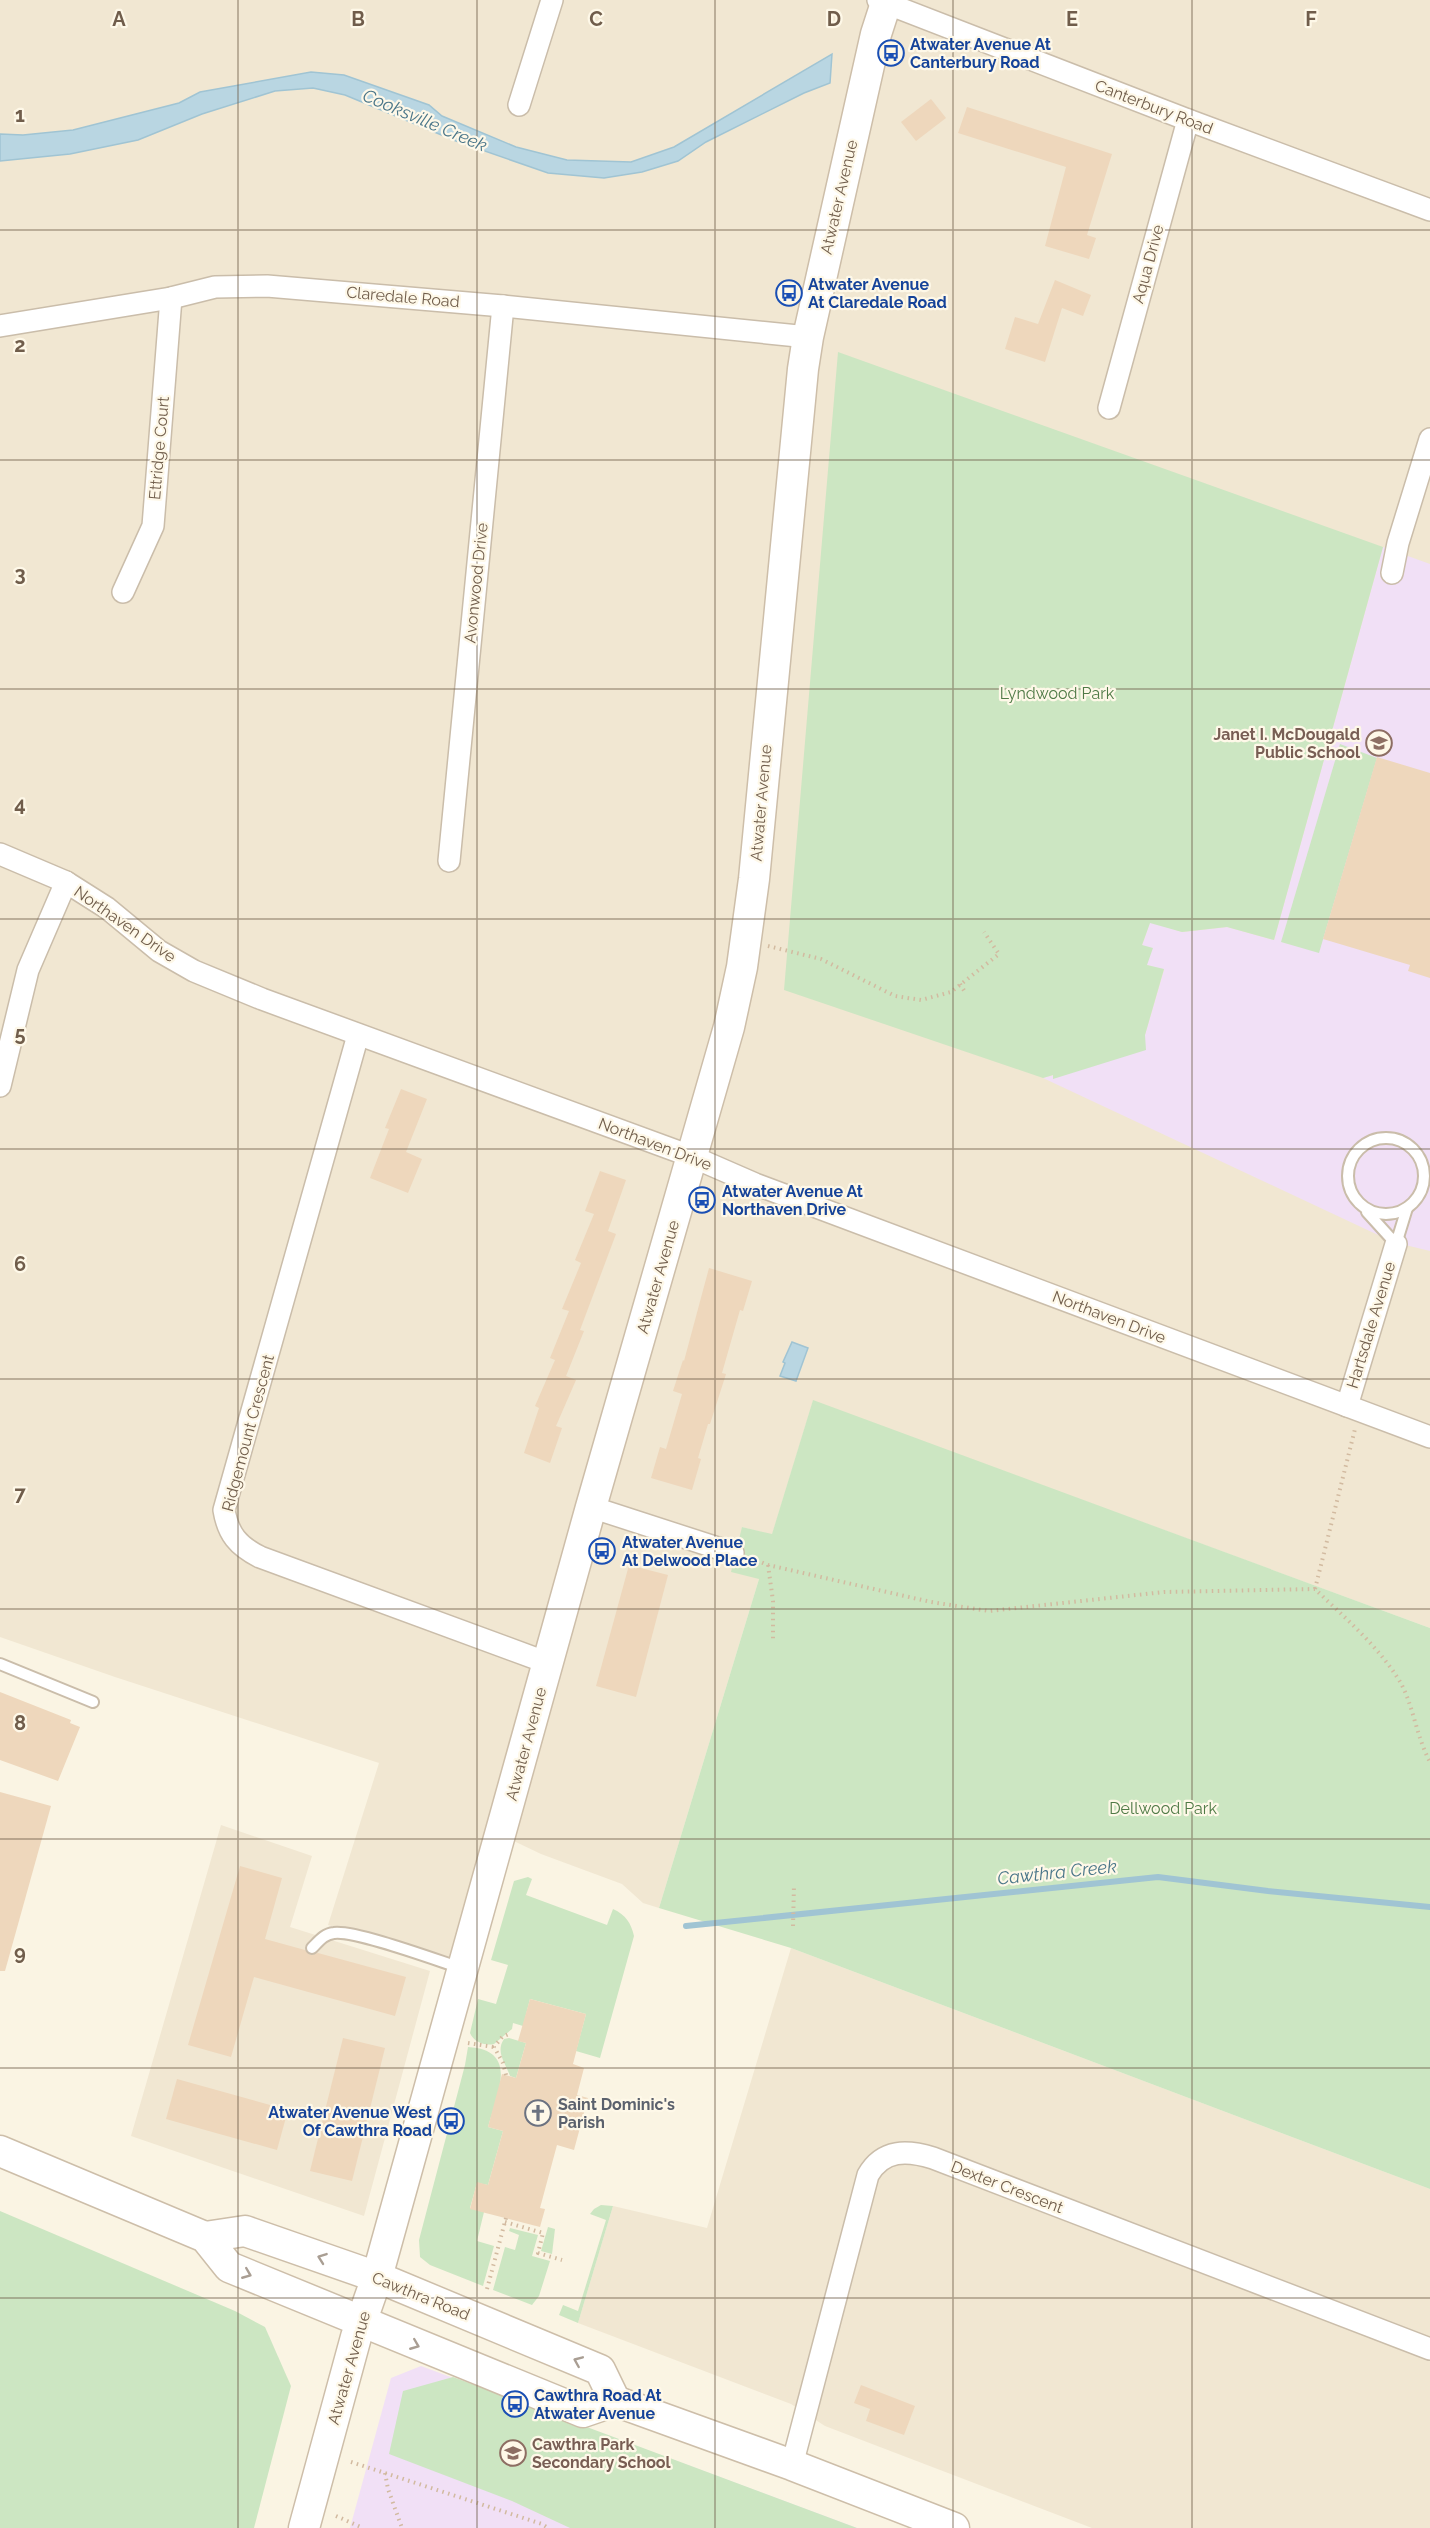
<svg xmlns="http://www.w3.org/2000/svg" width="1430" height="2528" font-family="Raleway,sans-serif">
  <rect width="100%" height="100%" fill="#faf4e3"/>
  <g fill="#f1e7d2">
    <path d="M0,0H1430V1628L813,1401L772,1535L742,1527L759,1579L659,1908L643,1903L622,1884L541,1854L493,1831L455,1962L328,1925L379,1763L115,1677L0,1637Z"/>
    <path d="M221,1825L312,1856L290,1927L430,1971L364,2216L131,2136Z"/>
    <path d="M791,1948L1430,2189V2528H1092L825,2426L791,2404L578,2323L613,2206L707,2228Z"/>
  </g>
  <g fill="#f1e0f6">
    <path d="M1383,547L1430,564V1251L1393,1242L1043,1078L1091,1065L1145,1035L1164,970L1147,965L1142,946L1150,922L1182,932L1227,927L1274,940Z"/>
    <path d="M421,2366L857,2528H350L391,2378Z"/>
  </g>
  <g fill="#cce6c2">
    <path d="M838,352L1383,547L1274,940L1227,927L1182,932L1150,923L1142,945L1153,948L1147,965L1164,969L1145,1035L1146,1050L1053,1079V1075L1043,1078L784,990Z"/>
    <path d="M1340,744L1377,758L1319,953L1281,942Z"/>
    <path d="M813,1400L1430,1628V2189L791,1948L659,1908L759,1579L731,1572L742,1527L772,1534Z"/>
    <path d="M528,1877L532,1879L526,1895L607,1925L613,1909C626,1915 631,1923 634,1936L600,2058L576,2051L586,2014L530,1999L523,2026L513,2023L512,2029L494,2044C484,2046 474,2042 470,2033L478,1999L496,2004L508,1965L491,1960L514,1881Z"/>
    <path d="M509,2038L526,2043L516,2078L510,2076C506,2064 495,2052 504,2039Z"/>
    <path d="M468,2047C520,2050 497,2094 488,2127L503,2131L488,2185L477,2183L470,2208L484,2212L477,2241L494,2246L483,2286L430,2265L420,2257L419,2240L465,2065Z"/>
    <path d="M601,2205L613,2206L578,2323L559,2315L563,2305L578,2311L606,2220L590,2214L594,2209Z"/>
    <path d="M0,2211L235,2311L265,2327L291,2386L254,2528H0Z"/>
    <path d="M548,2227L555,2229L552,2254L541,2251Z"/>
    <path d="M510,2228L538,2235L532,2256L550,2261L539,2296L532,2305L493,2290L505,2247L515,2250L519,2235L509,2231Z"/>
    <path d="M453,2377L857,2528H570L512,2501L389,2454L403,2391Z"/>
  </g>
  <g fill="#b9d6e2" stroke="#a0c4d3" stroke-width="1.5">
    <path d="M832,54L830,83L804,93L706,142L678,161L642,172L604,178L548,173L456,141L345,95L313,88L275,91L202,114L138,140L70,154L0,161V134L23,135L73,130L179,103L200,92L311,72L344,75L429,105L442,116L516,147L567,160L631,162L674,147Z"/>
    <path d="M792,1342L808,1348L796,1381L780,1376L785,1363L783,1362Z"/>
  </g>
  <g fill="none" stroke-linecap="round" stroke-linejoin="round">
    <path stroke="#a0c4d3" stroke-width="6" d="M686,1926L1158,1877L1268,1891L1430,1907"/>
  </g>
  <g fill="#eed7bc">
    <path d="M931,99L946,118L916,141L901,122Z"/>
    <path d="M967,107L1112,154L1087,235L1096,238L1089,259L1045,246L1066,167L958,133Z"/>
    <path d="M1055,280L1091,295L1083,316L1062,308L1045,362L1005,349L1015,317L1038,324Z"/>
    <path d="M1377,757L1430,773V978L1408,971L1410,965L1323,939Z"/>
    <path d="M401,1089L427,1099L406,1152L422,1159L408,1193L370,1178L389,1129L385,1128Z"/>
    <path d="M600,1171L626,1180L608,1231L616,1234L580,1330L584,1331L566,1376L576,1380L556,1426L562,1428L550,1463L524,1453L539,1408L535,1406L555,1360L550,1358L569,1311L562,1309L581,1263L575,1260L594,1214L585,1211Z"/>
    <path d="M709,1268L752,1281L743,1311L740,1310L722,1373L726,1374L710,1424H708L698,1458L701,1459L692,1490L651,1478L660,1447L666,1449L682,1394L673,1391L683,1360L684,1361Z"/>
    <path d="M629,1565L668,1575L636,1697L596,1686Z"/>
    <path d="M0,1692L71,1720L70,1723L80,1727L58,1781L0,1760Z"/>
    <path d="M0,1792L51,1806L5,1971H0Z"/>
    <path d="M240,1866L282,1878L265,1939L305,1950L310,1955L318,1953L406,1977L395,2016L254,1977L231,2057L188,2045Z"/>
    <path d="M530,1999L586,2014L573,2064L584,2068L577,2095L588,2098L574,2150L557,2145L540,2208L545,2209L540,2227L470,2209L477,2182L488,2185L503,2131L488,2127L502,2074L516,2078L526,2043L518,2041Z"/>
    <path d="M343,2038L385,2048L352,2181L310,2171Z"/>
    <path d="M177,2079L288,2110L277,2150L166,2119Z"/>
    <path d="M861,2385L915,2406L904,2435L866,2421L870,2409L854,2403Z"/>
  </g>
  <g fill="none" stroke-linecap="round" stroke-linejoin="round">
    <g stroke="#cabdaa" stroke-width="14">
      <g id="lane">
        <circle cx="1386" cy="1176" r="38"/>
        <path d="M1367,1212L1396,1244L1407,1208"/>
        <path d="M0,1664L93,1702"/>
        <path d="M312,1948C319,1941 324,1934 334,1933C355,1930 436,1960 461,1968"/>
      </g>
    </g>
    <g stroke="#cabdaa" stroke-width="24">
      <g id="street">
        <path d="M878,0L1188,120L1430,210"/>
        <path d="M519,105L552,0"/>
        <path d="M0,326L171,298L215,287L267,286L503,306L808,337"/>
        <path d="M1109,408L1188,120"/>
        <path d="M1392,573L1398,543L1430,439"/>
        <path d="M123,592L153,526L171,298"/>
        <path d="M0,854L66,882L107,908L159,951L194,971L262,999L693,1157L755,1184L1430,1437"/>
        <path d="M449,861L503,306"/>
        <path d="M358,1035L224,1510C228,1534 238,1546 260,1557L548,1663"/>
        <path d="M0,1086L28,970L66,882"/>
        <path d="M1347,1406L1396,1244"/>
        <path d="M591,1507L733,1553"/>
        <path d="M792,2465L868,2175C883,2149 907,2150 933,2158L1430,2349"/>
      </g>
    </g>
    <g stroke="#cdbea9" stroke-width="33">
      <g id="secondary">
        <path d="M0,2151L205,2237L229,2267L583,2412L615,2401L792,2465L954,2528"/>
        <path d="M205,2237L245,2231L377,2277L600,2370L615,2401"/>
        <path d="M304,2528L356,2337L377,2277L591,1507L729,1027L742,967L754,879L803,369L808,337L876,34L887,0"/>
      </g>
    </g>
    <g stroke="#d2baa0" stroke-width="4" stroke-dasharray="1.5 4.5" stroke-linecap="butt">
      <path d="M768,946L821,959L895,996L921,1000L951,992L999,954L984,932"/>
      <path d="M960,984L965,992"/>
      <path d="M751,1558L768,1565L931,1602L989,1611L1164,1592L1315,1589C1344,1617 1377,1645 1399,1680C1413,1703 1416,1736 1430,1762"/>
      <path d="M768,1565L773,1601V1641"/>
      <path d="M1315,1589L1355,1429"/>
      <path d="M793,1926L794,1885"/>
      <path d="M468,2043L494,2047"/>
      <path d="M506,2075L503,2063L494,2047L502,2037L511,2033"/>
      <path d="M505,2222L543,2233L538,2253L562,2260"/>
      <path d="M487,2289L506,2218"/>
      <path d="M351,2462L542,2524L548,2528"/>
      <path d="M385,2473L388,2489L402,2528"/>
      <path d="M336,2516L363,2528"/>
    </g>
    <use href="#lane" stroke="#fff" stroke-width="10"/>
    <use href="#street" stroke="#fff" stroke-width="21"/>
    <use href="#secondary" stroke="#fff" stroke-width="30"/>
  </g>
  <defs><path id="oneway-chevron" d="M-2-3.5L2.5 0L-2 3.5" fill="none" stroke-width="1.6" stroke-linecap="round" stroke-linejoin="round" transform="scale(1.5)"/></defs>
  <g stroke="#a99e93">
    <use href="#oneway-chevron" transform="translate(322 2258) rotate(-160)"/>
    <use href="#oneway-chevron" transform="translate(247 2274) rotate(22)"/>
    <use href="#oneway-chevron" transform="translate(415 2345) rotate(22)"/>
    <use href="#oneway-chevron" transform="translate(578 2361) rotate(-157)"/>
  </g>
  <path fill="none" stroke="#705d4b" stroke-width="1.5" stroke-opacity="0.55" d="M238,0V2528M477,0V2528M715,0V2528M953,0V2528M1192,0V2528M0,230H1430M0,460H1430M0,689H1430M0,919H1430M0,1149H1430M0,1379H1430M0,1609H1430M0,1839H1430M0,2068H1430M0,2298H1430"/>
  <defs>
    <g id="bus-ring" transform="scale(1.35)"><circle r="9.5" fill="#fef8e8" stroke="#1a4fb4" stroke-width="1.5"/><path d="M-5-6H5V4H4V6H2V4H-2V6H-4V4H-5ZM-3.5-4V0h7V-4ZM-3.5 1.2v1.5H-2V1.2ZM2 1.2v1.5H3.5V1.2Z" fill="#1a4fb4"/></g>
    <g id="school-ring" transform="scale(1.35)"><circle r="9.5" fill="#fef8e8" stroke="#8d6e63" stroke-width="1.5"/><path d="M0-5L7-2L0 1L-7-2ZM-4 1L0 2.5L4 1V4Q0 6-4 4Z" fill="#8d6e63"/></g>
    <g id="church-ring" transform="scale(1.35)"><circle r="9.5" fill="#fef8e8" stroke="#6b7280" stroke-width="1.5"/><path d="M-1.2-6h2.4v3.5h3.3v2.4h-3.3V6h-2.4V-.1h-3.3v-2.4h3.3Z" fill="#6b7280"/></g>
  </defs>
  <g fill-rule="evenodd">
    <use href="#bus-ring" x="891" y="53"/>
    <use href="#bus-ring" x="789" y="293"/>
    <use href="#school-ring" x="1379" y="743"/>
    <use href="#bus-ring" x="702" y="1200"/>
    <use href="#bus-ring" x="602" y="1551"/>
    <use href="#church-ring" x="538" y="2113"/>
    <use href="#bus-ring" x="451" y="2121"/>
    <use href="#bus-ring" x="515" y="2404"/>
    <use href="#school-ring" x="513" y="2453"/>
  </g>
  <g text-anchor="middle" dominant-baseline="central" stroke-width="4.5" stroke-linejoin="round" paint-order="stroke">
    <g font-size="16" font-weight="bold" fill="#164399" stroke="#fef8e8" text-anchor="start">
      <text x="910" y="44">Atwater Avenue At<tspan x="910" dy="18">Canterbury Road</tspan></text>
      <text x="808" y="284">Atwater Avenue<tspan x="808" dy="18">At Claredale Road</tspan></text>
      <text x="722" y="1191">Atwater Avenue At<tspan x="722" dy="18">Northaven Drive</tspan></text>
      <text x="622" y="1542">Atwater Avenue<tspan x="622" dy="18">At Delwood Place</tspan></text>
      <text x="432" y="2112" text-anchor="end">Atwater Avenue West<tspan x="432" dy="18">Of Cawthra Road</tspan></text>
      <text x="534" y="2395">Cawthra Road At<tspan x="534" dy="18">Atwater Avenue</tspan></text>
    </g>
    <g font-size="16" fill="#705d4b" stroke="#fef8e8">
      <text transform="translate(1154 107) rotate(21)">Canterbury Road</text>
      <text transform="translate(839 197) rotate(-77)">Atwater Avenue</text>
      <text transform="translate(1148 264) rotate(-75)">Aqua Drive</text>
      <text transform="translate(403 297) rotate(5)">Claredale Road</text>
      <text transform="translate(159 448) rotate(-85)">Ettridge Court</text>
      <text transform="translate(476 583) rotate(-84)">Avonwood Drive</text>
      <text transform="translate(761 803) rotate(-85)">Atwater Avenue</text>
      <text transform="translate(125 924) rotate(35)">Northaven Drive</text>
      <text transform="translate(655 1144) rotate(21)">Northaven Drive</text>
      <text transform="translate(658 1277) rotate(-74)">Atwater Avenue</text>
      <text transform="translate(1109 1317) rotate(21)">Northaven Drive</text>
      <text transform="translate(1371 1325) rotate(-73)">Hartsdale Avenue</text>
      <text transform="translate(248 1433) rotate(-75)">Ridgemount Crescent</text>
      <text transform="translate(526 1744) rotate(-75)">Atwater Avenue</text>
      <text transform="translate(1007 2187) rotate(21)">Dexter Crescent</text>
      <text transform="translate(421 2296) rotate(22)">Cawthra Road</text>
      <text transform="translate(349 2368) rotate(-74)">Atwater Avenue</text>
    </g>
    <g font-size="16" fill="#4f7a46" stroke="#fef8e8">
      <text x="1057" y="693">Lyndwood Park</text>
      <text x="1163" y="1808">Dellwood Park</text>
    </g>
    <g font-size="16" font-weight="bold" fill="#785e54" stroke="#fef8e8" text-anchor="end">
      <text x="1360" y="734">Janet I. McDougald<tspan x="1360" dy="18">Public School</tspan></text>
      <text x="532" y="2444" text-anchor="start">Cawthra Park<tspan x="532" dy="18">Secondary School</tspan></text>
    </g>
    <g font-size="16" font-weight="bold" fill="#5b616d" stroke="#fef8e8" text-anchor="start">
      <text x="558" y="2104">Saint Dominic's<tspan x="558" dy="18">Parish</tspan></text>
    </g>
    <g font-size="18" font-style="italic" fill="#4a7689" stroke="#fef8e8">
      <text transform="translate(425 120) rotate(23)">Cooksville Creek</text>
      <text transform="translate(1057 1872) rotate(-6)">Cawthra Creek</text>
    </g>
  </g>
  <g font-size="20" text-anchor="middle" font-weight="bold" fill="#705d4b" stroke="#fef8e8" stroke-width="4.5" stroke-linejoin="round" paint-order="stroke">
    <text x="119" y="26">A</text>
    <text x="358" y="26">B</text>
    <text x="596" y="26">C</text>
    <text x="834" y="26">D</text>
    <text x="1072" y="26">E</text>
    <text x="1311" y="26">F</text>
    <text x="20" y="122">1</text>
    <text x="20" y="352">2</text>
    <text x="20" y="581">3</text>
    <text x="20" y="811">4</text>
    <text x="20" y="1041">5</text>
    <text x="20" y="1271">6</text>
    <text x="20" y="1501">7</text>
    <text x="20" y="1730">8</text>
    <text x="20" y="1960">9</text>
  </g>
</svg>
